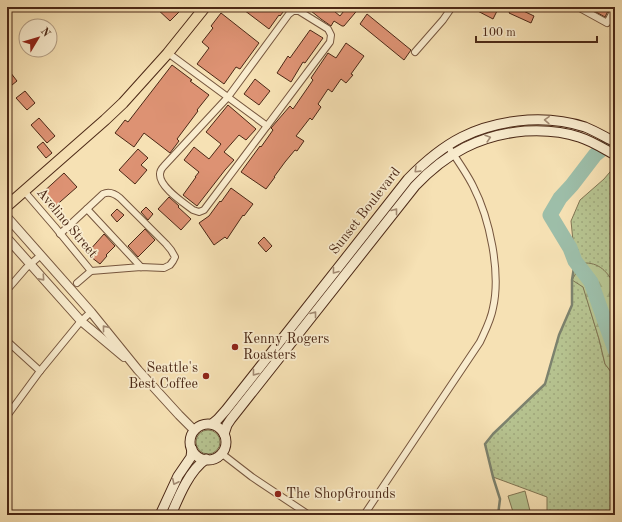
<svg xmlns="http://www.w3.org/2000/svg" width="622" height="522" font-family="'Old Standard TT',serif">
  <defs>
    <pattern id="grass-dots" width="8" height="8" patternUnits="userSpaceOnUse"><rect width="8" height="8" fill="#b7c491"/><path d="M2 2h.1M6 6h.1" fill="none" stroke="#9fa87c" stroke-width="1.8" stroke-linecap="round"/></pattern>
    <pattern id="forest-firs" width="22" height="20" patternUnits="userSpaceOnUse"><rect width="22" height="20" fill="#b7c491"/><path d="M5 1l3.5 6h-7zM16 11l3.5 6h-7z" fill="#9fa87c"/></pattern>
  </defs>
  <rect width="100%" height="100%" fill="#f6e1b4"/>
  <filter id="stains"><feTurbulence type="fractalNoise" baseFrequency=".005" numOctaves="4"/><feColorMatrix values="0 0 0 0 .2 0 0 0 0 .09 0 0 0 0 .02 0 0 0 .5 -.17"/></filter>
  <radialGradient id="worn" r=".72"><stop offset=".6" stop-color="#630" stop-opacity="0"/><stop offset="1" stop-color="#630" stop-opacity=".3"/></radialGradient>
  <g fill="url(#grass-dots)" stroke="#817654">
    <path d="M615,166V285L610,277L580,267L576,262L599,339L605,364L615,377V515H550L547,512V497L493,477L485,444L493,434L545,384L559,335L572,305V280L575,261L571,221L580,200L604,179Z"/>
    <circle cx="208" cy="442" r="12"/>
  </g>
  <path fill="url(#forest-firs)" stroke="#817654" d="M582,263C600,262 607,272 615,285V377L605,364L599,339L583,287L572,280Z"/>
  <path fill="#b7c491" stroke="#817654" d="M525,491L531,515H514L508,496Z"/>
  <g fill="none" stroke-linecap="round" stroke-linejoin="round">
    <path stroke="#7c826e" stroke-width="2.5" d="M498,515L500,499L493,477L485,444L493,434L545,384L559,335L572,305V280L575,261"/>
    <path stroke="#9dbea9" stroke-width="15" d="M615,139L595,155L572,185L560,198L550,215L570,248L575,261L591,282L615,350"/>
  </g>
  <g fill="#dd9273" stroke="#4b2816">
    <path d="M155,7H176L180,11L170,21Z"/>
    <path d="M240,7H287L280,16L279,15L269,29Z"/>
    <path d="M306,7H329L340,16L347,7H360L344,26H342L334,21L331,26L321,19Z"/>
    <path d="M470,7H495L498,9L493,19Z"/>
    <path d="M512,7H515L534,16L531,23L509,13Z"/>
    <path d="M587,7H610L605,17Z"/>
    <path d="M221,13L259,43L240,69L236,67L224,84L197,64L209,48L202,42L213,28L211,26Z"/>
    <path d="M367,14L411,50L404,60L360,24Z"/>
    <path d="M310,30L323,38L305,63L303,62L291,82L277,73L288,56L290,58Z"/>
    <path d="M346,43L364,56L351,74L353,75L346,83L341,79L332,92L328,89L318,104L321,107L312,120L310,118L296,136L304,141L297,151L295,150L285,162L274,177H275L266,189L241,172L260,146L261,147L273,130L271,128L290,106L293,109L313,80L311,78L328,53L336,58Z"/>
    <path d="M172,65L192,80L190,81L209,95L197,110L198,111L177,139L179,141L170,153L144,133L134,147L115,133L125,120L128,122Z"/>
    <path d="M7,68L17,81L7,89Z"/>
    <path d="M255,79L270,91L259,105L244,94Z"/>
    <path d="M25,91L35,103L27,110L16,98Z"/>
    <path d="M228,105L256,129L246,140L239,135L224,152L234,160L225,170L197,206L183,195L196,177H195L199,172L184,160L194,147L209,159L221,144L206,132Z"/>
    <path d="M39,118L55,136L47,143L31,125Z"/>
    <path d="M43,142L52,153L46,158L37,147Z"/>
    <path d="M138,149L148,158L141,165L147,170L135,184L119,170Z"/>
    <path d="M64,173L77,187L52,209L40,195Z"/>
    <path d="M231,188L253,204L244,216L243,215L227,239L225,237L214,245L199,223L209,216L220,201L221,202Z"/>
    <path d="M169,197L179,206L178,207L191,219L181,230L158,209Z"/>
    <path d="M146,207L153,214L148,220L141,212Z"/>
    <path d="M117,209L124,215L117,222L111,215Z"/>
    <path d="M145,229L155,240L138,257L128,246Z"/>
    <path d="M104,234L115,246L106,255L107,256L100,264L91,257L93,255L89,251Z"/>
    <path d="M264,237L272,246L266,252L258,243Z"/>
  </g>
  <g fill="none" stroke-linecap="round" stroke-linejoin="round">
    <g stroke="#76563e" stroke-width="8">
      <g id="minor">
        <path d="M578,7L607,23L615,8"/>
        <path d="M293,11H299L328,29L331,35L330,42L204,210L199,212L193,210C184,203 159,187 160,174C160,171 162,168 164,166L228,97L289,14Z"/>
        <path d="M415,52L443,20L452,7"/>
        <path d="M168,53L267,126"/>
        <path d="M24,191L55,227L91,271"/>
        <path d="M87,209L141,267"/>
        <path d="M60,234L103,194C109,191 114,193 120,198L166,244L171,250L175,257L173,261L170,265L164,268L141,267L91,271L77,283"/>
        <path d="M7,290L26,268L41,255"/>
        <path d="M7,341L40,371"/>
        <path d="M7,416L40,371L81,321L91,312"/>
        <path d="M221,453L252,477L309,515"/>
        <path d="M364,515L480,342C485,331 491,320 493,308C501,273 490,219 473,186C466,172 456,158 447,145"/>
      </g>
    </g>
    <g stroke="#76563e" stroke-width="10">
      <g id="tertiary">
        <path d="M7,217L91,312L138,370L179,415L194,430"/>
        <path d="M7,238L81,321L124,357"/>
      </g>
    </g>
    <g stroke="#4b2816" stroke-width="11">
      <g id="secondary">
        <path d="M212,424L218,419L226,410L408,179C444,142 476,124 528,120C546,119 567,121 585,127C595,131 605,137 615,142"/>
        <circle cx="208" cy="442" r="18"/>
        <path d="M224,434L227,425L231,419L415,186C446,153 480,135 525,131C543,130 562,131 579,137C592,141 604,149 615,155"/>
        <path d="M160,515L178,476L191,457L192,449"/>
        <path d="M171,515C179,496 189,471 206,459"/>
      </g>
    </g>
    <g stroke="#4b2816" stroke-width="12">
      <path id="primary" d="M7,206L105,120L123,103L168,53L205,7"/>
    </g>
    <use href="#minor" stroke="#f9ecce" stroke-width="6"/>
    <use href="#tertiary" stroke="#f9ecce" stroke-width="8"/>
    <use href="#secondary" stroke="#f9ecce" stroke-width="9"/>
    <use href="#primary" stroke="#f6e1b4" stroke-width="10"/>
  </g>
  <defs><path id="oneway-chevron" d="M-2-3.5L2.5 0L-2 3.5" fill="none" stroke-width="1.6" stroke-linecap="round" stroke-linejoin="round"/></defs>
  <g stroke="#a28a72">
    <use href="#oneway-chevron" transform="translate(547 120) rotate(-178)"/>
    <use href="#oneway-chevron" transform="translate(488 138) rotate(-17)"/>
    <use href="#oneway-chevron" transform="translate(417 170) rotate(136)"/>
    <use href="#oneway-chevron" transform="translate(395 211) rotate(-52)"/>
    <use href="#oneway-chevron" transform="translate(335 271) rotate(128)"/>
    <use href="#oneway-chevron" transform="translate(42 278) rotate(48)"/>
    <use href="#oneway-chevron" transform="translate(314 314) rotate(-52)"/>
    <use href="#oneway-chevron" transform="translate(105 328) rotate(-129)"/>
    <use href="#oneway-chevron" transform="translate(255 373) rotate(128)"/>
    <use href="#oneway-chevron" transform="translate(175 482) rotate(116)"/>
  </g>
  <g fill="#8f2418" stroke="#f9ecce" stroke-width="1.5">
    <circle cx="235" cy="347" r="4"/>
    <circle cx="206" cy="376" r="4"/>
    <circle cx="278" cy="494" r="4"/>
  </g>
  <g text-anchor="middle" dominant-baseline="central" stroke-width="3.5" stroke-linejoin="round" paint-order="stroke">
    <g font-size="14" fill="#4b2816" stroke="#f9ecce">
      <text transform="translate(365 211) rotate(-52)">Sunset Boulevard</text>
      <text transform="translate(67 223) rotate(50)">Avelino Street</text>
    </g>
    <g font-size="14" fill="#4b2816" stroke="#f9ecce" text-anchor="start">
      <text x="243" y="339">Kenny Rogers<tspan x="243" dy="16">Roasters</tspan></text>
      <text x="198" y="368" text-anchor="end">Seattle's<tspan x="198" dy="16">Best Coffee</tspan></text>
      <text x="286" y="494">The ShopGrounds</text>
    </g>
  </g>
  <rect width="622" height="522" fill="none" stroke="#f6e1b4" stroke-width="24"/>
  <rect x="8" y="8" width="606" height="506" fill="none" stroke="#4b2816" stroke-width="2"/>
  <rect x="12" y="12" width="598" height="498" fill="none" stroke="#4b2816"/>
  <g transform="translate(38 38) rotate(52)"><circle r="19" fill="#f9ecce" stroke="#b39e84"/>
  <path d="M0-3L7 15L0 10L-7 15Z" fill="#8f2418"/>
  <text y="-6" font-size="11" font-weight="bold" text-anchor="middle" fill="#4b2816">N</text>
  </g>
  <path d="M476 36v6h121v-6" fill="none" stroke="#4b2816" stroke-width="2"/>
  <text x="482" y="36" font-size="12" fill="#4b2816" stroke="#f9ecce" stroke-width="3" paint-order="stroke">100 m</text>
  <rect width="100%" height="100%" filter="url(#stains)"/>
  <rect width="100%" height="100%" fill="url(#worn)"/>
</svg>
